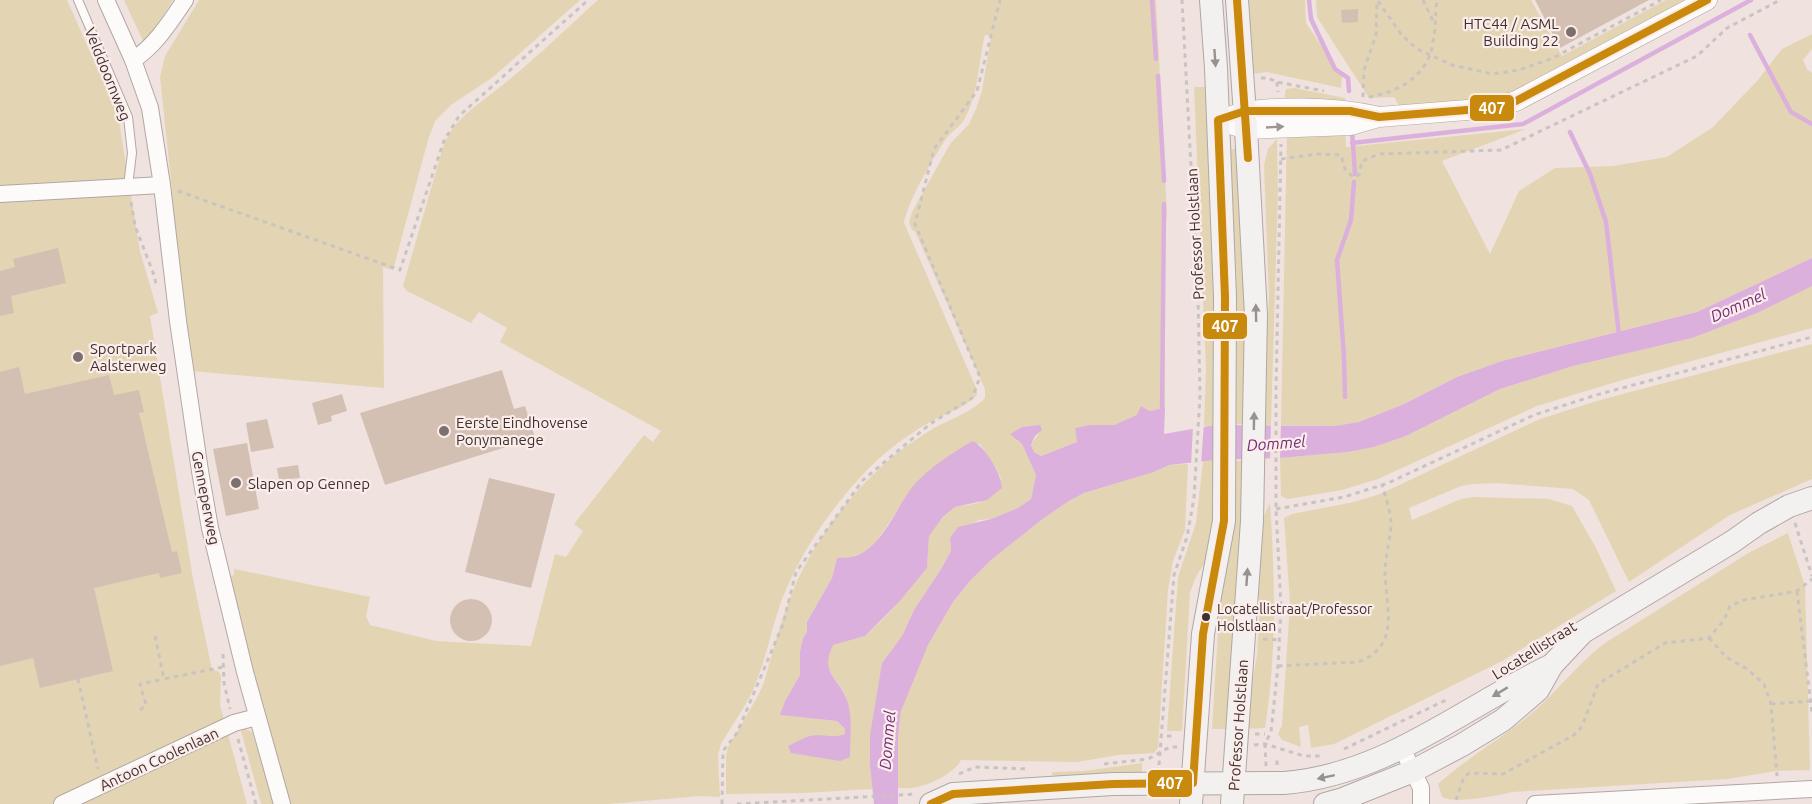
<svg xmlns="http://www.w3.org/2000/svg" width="1812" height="804" font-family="Ubuntu,sans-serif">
  <rect width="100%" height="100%" fill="#efe2df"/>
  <g fill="#e3d5b3" fill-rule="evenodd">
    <path d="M0,0H67L118,115L140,251L158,313L150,316L193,579L212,670L218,671L221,676L220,705L247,804H0Z"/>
    <path d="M124,0H173L145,45Z"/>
    <path d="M199,0H580L493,77L451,105L435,121L428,140L393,270L383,267L384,388L191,371L171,224L172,190L160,77L165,56Z"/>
    <path d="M598,0H1156L1167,217L1164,224L1165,408L1149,411L1114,425H1089L1075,428L1077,442L1041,456L1034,452L1031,445L1041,430L1016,440L1022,444L1036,475L1031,499L1018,508L991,519L979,520L950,538L951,551L941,569L914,610L902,636L882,663L870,765L873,789L803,793L726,794V756L728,747L758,696L764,682C773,651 781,620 793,591C814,539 859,481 904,448C914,441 924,434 934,428C952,418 971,413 985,398V389L915,231L912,230L909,223L912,212L950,144L969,124L976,109L982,91L991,36L985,35C978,63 979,94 964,120C959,128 950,132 945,140C932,161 908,200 904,223L977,390V395C965,408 946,413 930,422C907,435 883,453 865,472C834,505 807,543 788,585C774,615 769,649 757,680C749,703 733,723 721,744L718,755L720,797L701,796L608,804H291L268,732L230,576L234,575V569L370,597L366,616L370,625L436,641L531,646L555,554L566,557L583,531L574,524L644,435L653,442L661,431L500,342L507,328L479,312L471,323L407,291L403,286L443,147C454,118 477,106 500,87C534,60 566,29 598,0ZM980,444L996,468L1001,479L979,503L955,507L934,526L929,536L927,568L900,601L880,622L865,636L832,645C819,676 840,676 847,700C850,711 849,743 850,757L788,746L814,735L834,738L845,734V729L837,721L781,715L785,701L800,675V652L803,638L807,632V622L832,578L837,558L851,557L866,551L876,542L914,486L967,445Z"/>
    <path d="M1246,0H1305L1306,23L1342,76L1341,88L1267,72L1251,74Z"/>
    <path d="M1316,0H1531L1562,56L1666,0H1692L1523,92L1491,100L1400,107L1394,97L1369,98L1317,17Z"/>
    <path d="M1812,34V49L1803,60L1807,69L1812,73V258L1697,312L1502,361L1457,377L1404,404L1359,422L1336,426L1281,425L1287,132L1345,129L1346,147L1526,129L1442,161L1490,254L1519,191L1555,168L1613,166L1667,157L1713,127L1758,80L1782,49Z"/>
    <path d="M1194,87H1207L1217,297L1215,425L1204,426L1206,370Z"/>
    <path d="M1295,88L1345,98V102L1284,101L1286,89Z"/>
    <path d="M1277,139L1278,191L1271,425H1264L1265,357L1269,298L1264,165L1268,149Z"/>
    <path d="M1231,149H1239L1246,296L1244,424H1235Z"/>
    <path d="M1812,286V328L1619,381L1537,406L1378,479L1342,490L1288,499L1281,496L1280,458L1348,452L1374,447L1406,436L1500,389L1573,366L1692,338Z"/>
    <path d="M1812,344V479L1730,515L1629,582L1589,500L1573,489L1497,483L1473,484L1461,486L1409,508L1412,520L1461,499L1473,497L1549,499L1572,506L1596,548L1616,591L1502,661L1334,744L1311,748L1308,725L1299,727L1301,747L1282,740L1278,734L1282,725L1290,603L1284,518L1292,514L1354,502L1380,494L1540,419L1600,400Z"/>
    <path d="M1215,460V536L1206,560L1196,577L1190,592L1182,731H1167L1178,577L1196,523L1203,461Z"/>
    <path d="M1236,461H1243L1244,516L1230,729H1212L1219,615L1232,520Z"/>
    <path d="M1188,464L1185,530L1173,561L1168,590L1158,748L1154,753L1119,755L1077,762L961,760C955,773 931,784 917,787C911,789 904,788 898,788V737L901,711L905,699L928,645L953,602L969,582L991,560L1044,518L1069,501L1084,493L1154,472L1169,465Z"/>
    <path d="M1270,503C1275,579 1277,653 1265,728L1244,729L1257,655L1260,608L1255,573L1259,527Z"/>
    <path d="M1788,533L1805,586L1810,770L1776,771L1727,779L1512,792C1495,796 1456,804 1442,797L1438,784C1467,758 1501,739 1531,714C1557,692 1577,664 1605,643L1750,552Z"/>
    <path d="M245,729L252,732L275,804H261L241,731Z"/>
    <path d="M1142,763V777L1071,780L1052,775V772L1084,771Z"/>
  </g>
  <g fill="#dcb0dc">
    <path d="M1812,258V286L1757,313L1692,338L1573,366L1500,389L1406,436L1374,447L1348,452L1280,458L1215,460L1169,465L1154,472L1084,493L1069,501L1044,518L991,560L969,582L953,602L928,645L901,711L898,737V804H874L870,765V735L882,663L902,636L914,610L941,569L951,551L950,538L958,527L991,519L1018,508L1031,499L1036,475L1022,444L1010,434L1022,427L1040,425L1042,430L1035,436L1031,445L1034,452L1041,456L1077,442L1075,428L1089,425H1114L1137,415L1141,406L1149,411L1165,408L1164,434L1215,425L1335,426L1359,422L1404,404L1457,377L1502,361L1697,312Z"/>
    <path d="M973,441C986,448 1001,473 1002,488L987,500L955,507L942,518L929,536L927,568L900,601L865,636L833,645C819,674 839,677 847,700C853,717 850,739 850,757L840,761L791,753L788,746C796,742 806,736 816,735C827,735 834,738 845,734V729L837,721L780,715L785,701L800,675V652L803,638L807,632V622L832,578L837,558C842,557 847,558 851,557C882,551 896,506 914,485C929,468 953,452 973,441Z"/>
  </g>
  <g fill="#efe2df">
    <path d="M1271,422H1281L1280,461L1270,462Z"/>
    <path d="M1204,423L1201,464L1191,465L1193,425Z"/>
  </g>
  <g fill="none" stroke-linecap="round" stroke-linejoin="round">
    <g stroke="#dcb0dc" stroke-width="4.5">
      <path d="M1152,0L1156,59"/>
      <path d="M1309,0L1311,19L1335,69L1348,78L1349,91"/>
      <path d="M1750,35L1791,112L1812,124"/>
      <path d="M1158,76L1164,181"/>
      <path d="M1352,130L1355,174"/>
      <path d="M1570,132L1590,174L1606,222L1619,335"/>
      <path d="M1352,143L1523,124L1751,0"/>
      <path d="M1345,397L1344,357L1337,260L1351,220L1354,182"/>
      <path d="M1162,414L1164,204"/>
    </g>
  </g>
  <g fill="#d3c0b3">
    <path d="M1535,0H1649L1560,48Z"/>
    <path d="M1358,9V22L1342,23L1341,10Z"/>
    <path d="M58,248L66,283L11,296L14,313L0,316V271L15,267L13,259Z"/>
    <path d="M19,367L25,394L109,375L114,395L139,390L144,412L139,413L172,552L177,551L182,573L160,578L159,573L94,588L113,671L40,688L33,658L0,666V372Z"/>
    <path d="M502,370L514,409L525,406L535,438L385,485L360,413Z"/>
    <path d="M342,394L347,411L331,416L332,421L318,425L312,403Z"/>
    <path d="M267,419L274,448L251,452L246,423Z"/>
    <path d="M247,443L259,509L226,516L213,449Z"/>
    <path d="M298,465L300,478L279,480L277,468Z"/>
    <path d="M489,478L555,494L531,588L465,572Z"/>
    <circle cx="471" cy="620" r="21"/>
  </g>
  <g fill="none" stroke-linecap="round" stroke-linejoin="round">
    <g stroke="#b1a7a4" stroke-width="10">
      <path id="service" d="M78,0L128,117L132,153L128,186"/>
    </g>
    <g stroke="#b1a7a4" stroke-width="18">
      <g id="minor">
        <path d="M106,0L133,60L150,108L162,185L178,321L200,471L210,528L245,672L282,804"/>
        <path d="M133,60C155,46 170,22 185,0"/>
        <path d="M0,194L162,185"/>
        <path d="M1402,748L1421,788V804"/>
        <path d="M62,804L234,723L257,717"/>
        <path d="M1535,804L1812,789"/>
      </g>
    </g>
    <g stroke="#b1a7a4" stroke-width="21">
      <g id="tertiary">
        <path d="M1232,116C1266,104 1339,108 1375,116"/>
        <path d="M1218,120L1246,129L1351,125L1379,117L1492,108L1516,101L1707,0"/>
      </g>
    </g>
    <g stroke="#b1a7a4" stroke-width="24">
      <g id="secondary">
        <path d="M931,804L953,794L1113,784L1284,783C1386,775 1463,707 1552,665"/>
        <path d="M1191,804L1203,634L1224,521L1225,297L1216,68L1211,0"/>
        <path d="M1232,804L1252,521L1256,315L1246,129L1237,0"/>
        <path d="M1325,804L1343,799L1413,771L1462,745L1503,720L1538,690L1552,665L1583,632L1732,542L1759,523L1789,506L1812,498"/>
      </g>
    </g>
    <g stroke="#c9c4c2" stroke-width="3" stroke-dasharray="4.5 4.5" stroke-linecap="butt">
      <path d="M1423,0L1433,21"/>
      <path d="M1378,1L1401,34L1417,49L1452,65L1493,74L1519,70L1553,58L1661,0"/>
      <path d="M1261,78H1268L1277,82L1324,91"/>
      <path d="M1277,82L1278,92"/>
      <path d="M1363,97L1364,70L1376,35L1377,2"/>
      <path d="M1369,97C1399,92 1429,75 1433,42C1436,29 1435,15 1437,0"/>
      <path d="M1281,159L1317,154L1341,155L1345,169L1353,177L1359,175L1362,161L1380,154L1501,150L1697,56L1727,28L1780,0"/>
      <path d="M178,191L400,270L444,141L459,116L588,0"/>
      <path d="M131,202L135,226L154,275L156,284"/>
      <path d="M1276,509L1344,497L1388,483L1534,415L1596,395L1812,337"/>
      <path d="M1795,523L1812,576"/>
      <path d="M1797,591L1812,713"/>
      <path d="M155,636L164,679L223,667"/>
      <path d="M1709,638L1726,657L1747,669L1764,684L1771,704L1777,776"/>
      <path d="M1263,639L1279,640"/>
      <path d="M223,654L224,683L230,709"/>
      <path d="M1517,660L1547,641"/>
      <path d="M1278,666L1358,662C1401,646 1386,609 1385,573C1385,556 1391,538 1391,521C1390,509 1385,496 1382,484"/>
      <path d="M78,679L98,769"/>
      <path d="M1771,704L1811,701"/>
      <path d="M140,710L146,705L140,684L164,679"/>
      <path d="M1255,734H1265"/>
      <path d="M1167,736H1176"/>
      <path d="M238,739L256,804"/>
      <path d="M1254,745L1265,744L1304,756H1323"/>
      <path d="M1344,749L1446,700"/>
      <path d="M1104,764L1148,759L1170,747H1178"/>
      <path d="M1159,765L1174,575L1187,537L1194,498L1200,396L1198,296L1182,0"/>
      <path d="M1277,765V756"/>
      <path d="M1266,766L1265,744L1271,732L1278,666L1281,608L1276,509V389L1281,144"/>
      <path d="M959,774L975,767L1029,769"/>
      <path d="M1456,800L1464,777L1469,773L1503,774L1574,735L1580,729L1584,721L1598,684L1665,643L1709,638L1724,620L1730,606L1744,600L1797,591L1812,579"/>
      <path d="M722,804L723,751L737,733L783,624L796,572L863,480L930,424L972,398L980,377L915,224L934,149L977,91L1000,0"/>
      <path d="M737,804L916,794"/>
    </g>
    <use href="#service" stroke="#fdfbfa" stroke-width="8"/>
    <use href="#minor" stroke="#fdfbfa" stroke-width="16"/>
    <use href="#tertiary" stroke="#fdfbfa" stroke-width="20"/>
    <use href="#secondary" stroke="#f3f0f0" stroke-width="22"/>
    <g stroke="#fcecea" stroke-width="12">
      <g id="bus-1">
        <path d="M1237,0L1248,158"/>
        <path d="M931,804L953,794L1113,784L1193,783L1203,634L1224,521L1225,297L1218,120L1245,111H1350L1379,117L1492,108L1516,101L1707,0"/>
      </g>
    </g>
    <use href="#bus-1" stroke="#c8890c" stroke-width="8"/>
  </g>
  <defs><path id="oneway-solid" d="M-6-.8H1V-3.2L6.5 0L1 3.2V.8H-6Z" transform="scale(1.5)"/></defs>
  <g fill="#989190">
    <use href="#oneway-solid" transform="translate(1215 58) rotate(86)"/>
    <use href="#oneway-solid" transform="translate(1256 313) rotate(-91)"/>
    <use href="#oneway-solid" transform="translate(1254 421) rotate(-89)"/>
    <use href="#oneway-solid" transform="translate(1247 577) rotate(-86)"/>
    <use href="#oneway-solid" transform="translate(1500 692) rotate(149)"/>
    <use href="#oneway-solid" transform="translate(1326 777) rotate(168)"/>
  </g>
  <use fill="#9c9695" href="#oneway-solid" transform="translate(1275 127) rotate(-3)"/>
  <g fill="#7b706d" stroke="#fcecea" stroke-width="2">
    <circle cx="1571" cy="32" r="6"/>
    <circle cx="78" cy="357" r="6"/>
    <circle cx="444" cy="431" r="6"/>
    <circle cx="236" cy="483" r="6"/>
  </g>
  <circle fill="#3c3230" stroke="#fcecea" stroke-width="2" cx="1206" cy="617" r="5"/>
  <g text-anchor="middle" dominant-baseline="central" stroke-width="4.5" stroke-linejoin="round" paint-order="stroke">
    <g font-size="14" fill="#3c3230" stroke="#fcecea" text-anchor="start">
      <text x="1217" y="609">Locatellistraat/Professor<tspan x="1217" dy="17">Holstlaan</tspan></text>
    </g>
    <g font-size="15" fill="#3c3230" stroke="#fcecea" text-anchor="start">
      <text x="1559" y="23" text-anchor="end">HTC44 / ASML<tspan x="1559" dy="17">Building 22</tspan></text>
      <text x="90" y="348">Sportpark<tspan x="90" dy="17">Aalsterweg</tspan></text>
      <text x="456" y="422">Eerste Eindhovense<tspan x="456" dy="17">Ponymanege</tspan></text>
      <text x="248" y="483">Slapen op Gennep</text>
    </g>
    <g font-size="15" fill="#3c3230" stroke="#fcecea">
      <text transform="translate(108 74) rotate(68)">Velddoornweg</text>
      <text transform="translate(1195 234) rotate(-93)">Professor Holstlaan</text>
      <text transform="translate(206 498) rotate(79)">Genneperweg</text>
      <text transform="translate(1534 650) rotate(-32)">Locatellistraat</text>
      <text transform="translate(1238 725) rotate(-86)">Professor Holstlaan</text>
      <text transform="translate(159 759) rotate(-25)">Antoon Coolenlaan</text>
    </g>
    <g font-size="16" font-style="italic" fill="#712d7b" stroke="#fcecea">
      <text transform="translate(1738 305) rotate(-24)">Dommel</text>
      <text transform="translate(1276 443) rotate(-4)">Dommel</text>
      <text transform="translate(887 740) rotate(-85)">Dommel</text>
    </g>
  </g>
  <g stroke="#fcecea" stroke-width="2">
    <rect x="1469" y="94" width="46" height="28" rx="6" fill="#c8890c"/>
    <rect x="1202" y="312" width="46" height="28" rx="6" fill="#c8890c"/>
    <rect x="1147" y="769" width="46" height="29" rx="6" fill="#c8890c"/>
  </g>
  <g font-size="16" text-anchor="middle" font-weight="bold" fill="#fff">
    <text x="1492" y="114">407</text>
    <text x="1225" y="332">407</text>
    <text x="1170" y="789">407</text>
  </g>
</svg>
